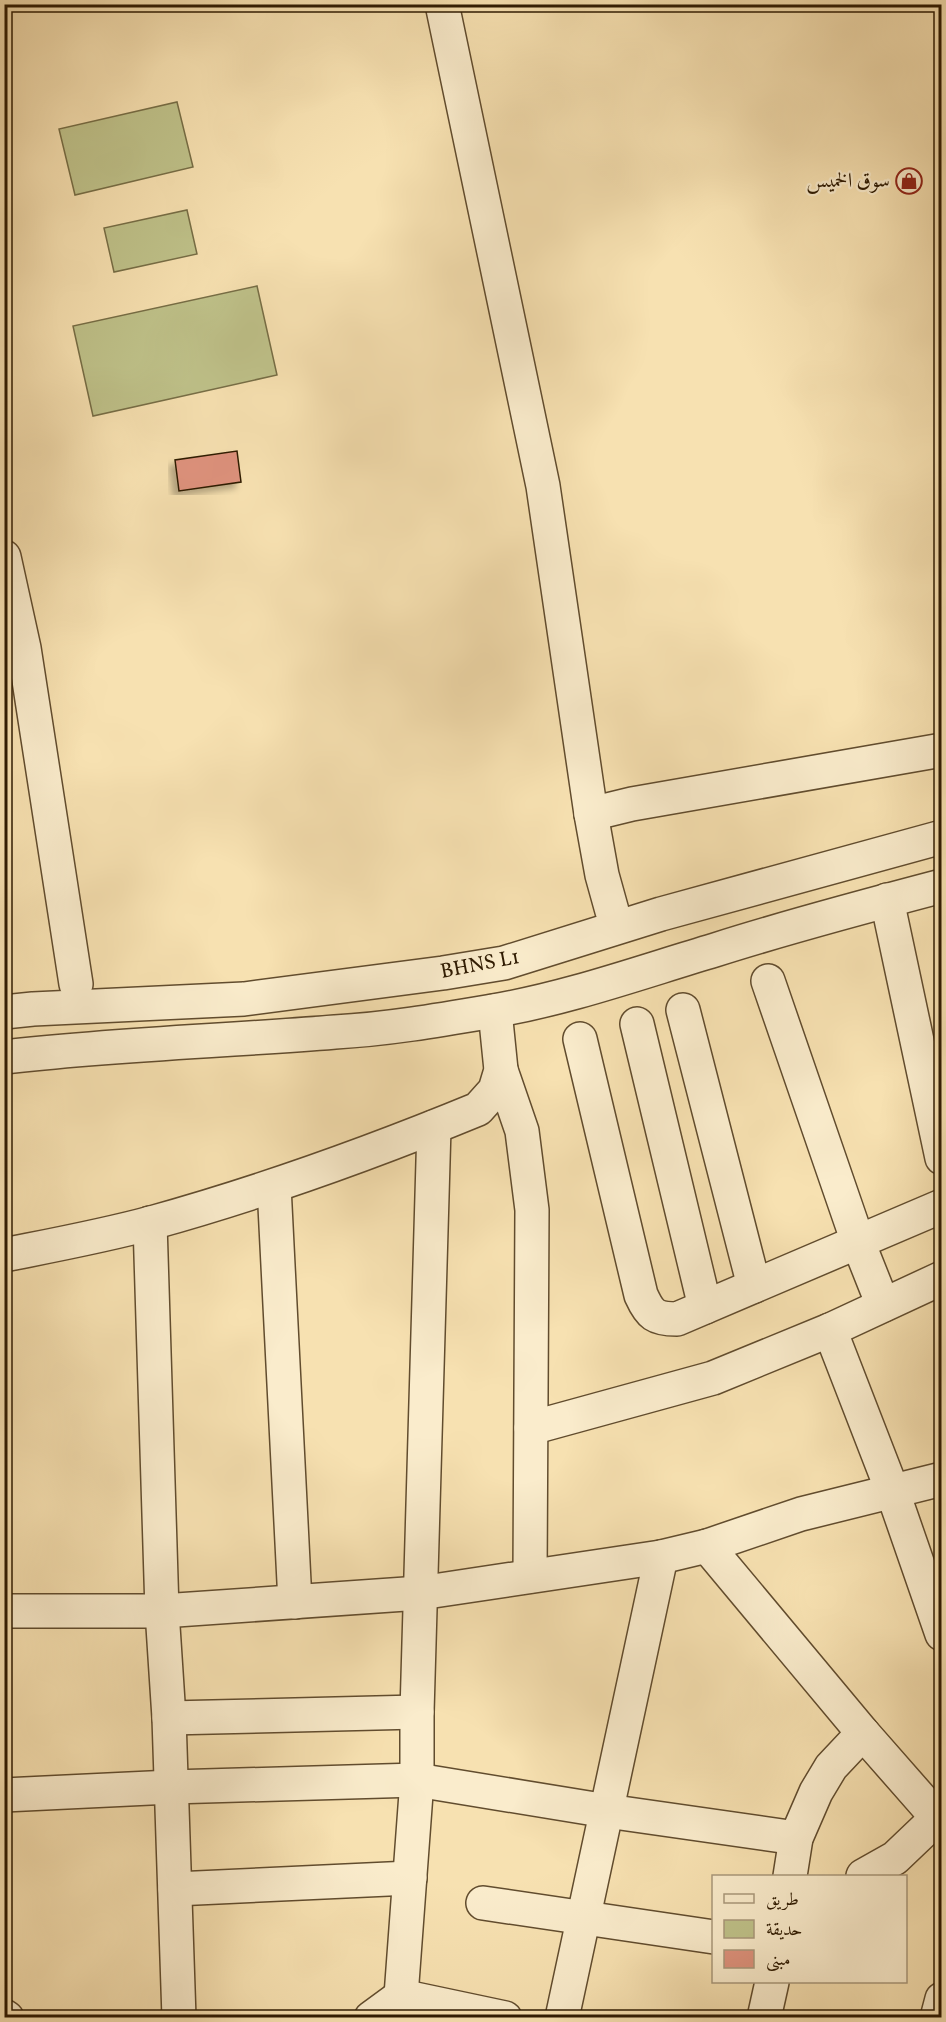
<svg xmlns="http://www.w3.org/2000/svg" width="946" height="2022" font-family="Vollkorn,Amiri,serif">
  <defs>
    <filter id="shadow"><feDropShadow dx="-5.5" dy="5.5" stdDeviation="3" flood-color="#0004"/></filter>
  </defs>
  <rect width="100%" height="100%" fill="#f7e1b1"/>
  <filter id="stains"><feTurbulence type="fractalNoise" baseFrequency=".00333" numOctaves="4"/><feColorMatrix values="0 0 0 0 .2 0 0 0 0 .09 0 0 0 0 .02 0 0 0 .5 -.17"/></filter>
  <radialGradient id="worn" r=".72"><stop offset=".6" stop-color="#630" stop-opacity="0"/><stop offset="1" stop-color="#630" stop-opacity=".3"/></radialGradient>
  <g fill="#bfc28a" stroke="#776e46" stroke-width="1.5">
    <path d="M177,102L193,167L75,195L59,129Z"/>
    <path d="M187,210L197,254L114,272L104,228Z"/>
    <path d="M257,286L277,375L93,416L73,326Z"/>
  </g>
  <path fill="#de927d" stroke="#2f1b02" stroke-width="1.5" filter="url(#shadow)" d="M237,451L241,482L179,491L175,460Z"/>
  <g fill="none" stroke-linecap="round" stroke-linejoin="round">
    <g stroke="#614c2e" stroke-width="36">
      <g id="minor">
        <path d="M442,4L543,486L591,814L602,875L612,911"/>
        <path d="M4,557L24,648L76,984"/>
        <path d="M591,814L632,804L942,750"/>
        <path d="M887,900L942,1158"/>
        <path d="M768,981L858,1242L883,1305"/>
        <path d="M683,1010L754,1286"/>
        <path d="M4,1012L33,1009L244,999L443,973L504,963L661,914L942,837"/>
        <path d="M637,1024L705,1307"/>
        <path d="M580,1039L641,1295C650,1315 655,1319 677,1319L942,1206"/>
        <path d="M4,1057C115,1044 225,1041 335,1032C388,1029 440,1020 493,1011C569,998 641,972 715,950C790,926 866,906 942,886"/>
        <path d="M501,1070L522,1131L532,1210L530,1576"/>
        <path d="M274,1186L295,1602"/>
        <path d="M150,1223L162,1611L169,1718L179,2018"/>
        <path d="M4,1255C54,1245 103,1236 151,1223C263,1192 371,1153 478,1109L495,1090L501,1070L495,1011"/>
        <path d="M830,1330L892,1490L942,1634"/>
        <path d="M531,1428L713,1378L830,1330L942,1278"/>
        <path d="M707,1546L863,1733L942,1823"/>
        <path d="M4,1611H162L420,1593L661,1557L707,1546L801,1514L942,1479"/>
        <path d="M169,1718L417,1712"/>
        <path d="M4,1795L171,1787L417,1780L607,1811L796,1838"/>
        <path d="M790,1876L796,1838L816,1792L831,1767L863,1733"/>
        <path d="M863,1876L895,1858L937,1818"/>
        <path d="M175,1889L410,1878"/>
        <path d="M483,1903L714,1937"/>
        <path d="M401,1996L417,1780V1712L434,1127"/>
        <path d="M4,2016L7,2018"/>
        <path d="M371,2018L401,1996L505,2018"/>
        <path d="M562,2018L661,1557"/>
        <path d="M764,2018L772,1982"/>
        <path d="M937,2018L942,1999"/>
      </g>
    </g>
    <use href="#minor" stroke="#faeccc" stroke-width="33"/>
  </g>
  <defs>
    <g id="shop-ring" transform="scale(1.35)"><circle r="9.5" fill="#faeccc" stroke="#8f2418" stroke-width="1.5"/><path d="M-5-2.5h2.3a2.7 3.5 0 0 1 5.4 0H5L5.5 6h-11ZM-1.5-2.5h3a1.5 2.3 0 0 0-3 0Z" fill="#8f2418"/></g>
  </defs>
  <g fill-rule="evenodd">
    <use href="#shop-ring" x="909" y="181"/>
  </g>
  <g text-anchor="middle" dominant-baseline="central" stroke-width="4.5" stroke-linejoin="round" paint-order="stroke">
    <g font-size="21" fill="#2f1b02" stroke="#faeccc" text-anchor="end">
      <text x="890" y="181">سوق الخميس</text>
    </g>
    <g font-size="21" fill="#2f1b02" stroke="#faeccc">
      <text transform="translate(480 965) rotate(-11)">BHNS L1</text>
    </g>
  </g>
  <rect width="946" height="2022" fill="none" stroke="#f7e1b1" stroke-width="24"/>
  <rect x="6" y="6" width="934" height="2010" fill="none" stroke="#2f1b02" stroke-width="3"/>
  <rect x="12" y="12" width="922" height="1998" fill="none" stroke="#2f1b02" stroke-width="1.5"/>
  <rect x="712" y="1875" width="195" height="108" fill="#faeccc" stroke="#a9987b" stroke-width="1.5"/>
  <rect x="724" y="1894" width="30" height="9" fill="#faeccc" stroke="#a9987b" stroke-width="1.5"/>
  <text x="766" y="1905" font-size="18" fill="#2f1b02">طريق</text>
  <rect x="724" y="1920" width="30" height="18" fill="#bfc28a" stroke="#a9987b" stroke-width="1.5"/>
  <text x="766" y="1935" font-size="18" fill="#2f1b02">حديقة</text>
  <rect x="724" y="1950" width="30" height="18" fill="#de927d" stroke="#a9987b" stroke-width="1.5"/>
  <text x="766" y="1965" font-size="18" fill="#2f1b02">مبنى</text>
  <rect width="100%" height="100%" filter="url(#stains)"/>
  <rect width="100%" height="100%" fill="url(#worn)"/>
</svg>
